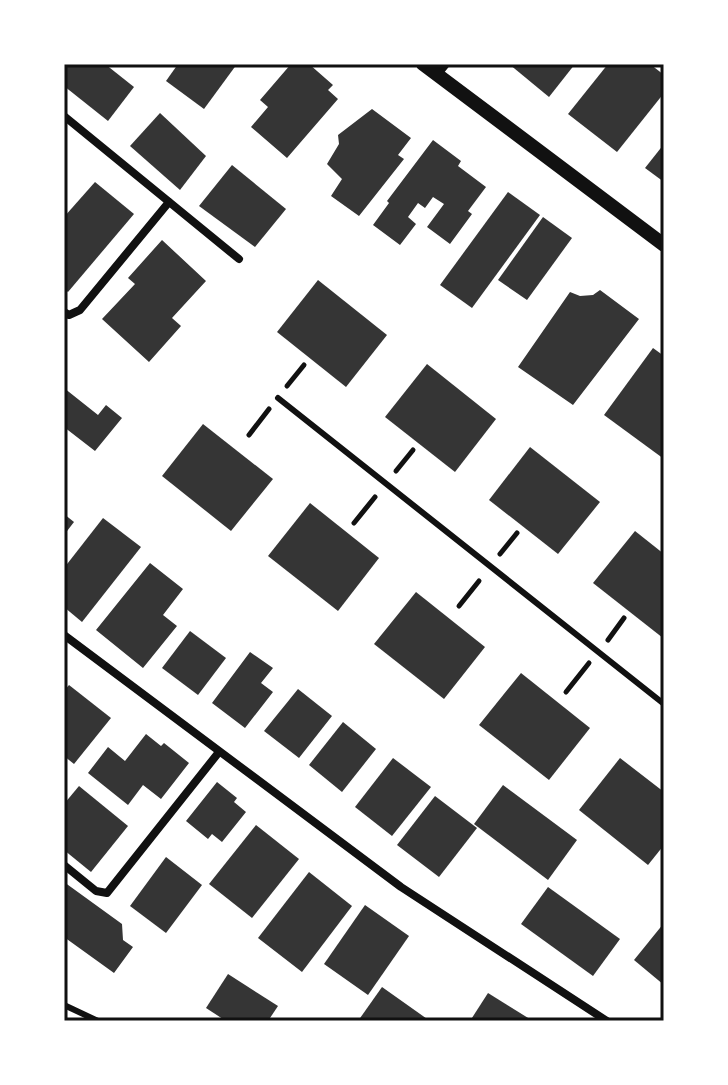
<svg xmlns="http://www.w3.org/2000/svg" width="728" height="1085" font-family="Literata,serif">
  <rect width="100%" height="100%" fill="#fff"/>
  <g fill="#353535">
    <path d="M64,64H105L134,87L108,121L64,86Z"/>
    <path d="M178,64H237L204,109L166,81Z"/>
    <path d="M291,64H309L333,85L328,90L338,99L287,158L251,127L268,107L260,100Z"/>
    <path d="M509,64H575L549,97Z"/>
    <path d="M608,64H650L664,75V93L617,152L568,114Z"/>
    <path d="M372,109L411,138L398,155L404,159L359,216L331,196L342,179L327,164L339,144L338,135Z"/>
    <path d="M160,113L206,156L180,190L130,146Z"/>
    <path d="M433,140L461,161L458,166L486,187L468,211L472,214L450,244L427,227L444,204L433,197L425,208L418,203L408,217L416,224L400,245L373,225L389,203L387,201Z"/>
    <path d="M664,144V182L645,168Z"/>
    <path d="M232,165L286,209L255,247L199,206Z"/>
    <path d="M95,182L134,214L68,292L64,289V217Z"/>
    <path d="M508,192L540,215L472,308L440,285Z"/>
    <path d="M543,217L572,238L527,300L498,280Z"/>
    <path d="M162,240L206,281L172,318L181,326L149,362L102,319L135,284L128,278Z"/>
    <path d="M318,280L387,335L346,387L277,332Z"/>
    <path d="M600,290L639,319L573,405L518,367L570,292L580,296L593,295Z"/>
    <path d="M653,348L664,356V459L604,415Z"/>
    <path d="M427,364L496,419L455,472L385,417Z"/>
    <path d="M64,388L98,415L106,405L122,418L95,451L64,427Z"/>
    <path d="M203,424L273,479L231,531L162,476Z"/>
    <path d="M530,447L600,502L558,554L489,500Z"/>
    <path d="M310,503L379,558L338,611L268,556Z"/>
    <path d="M64,514L74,522L64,535Z"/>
    <path d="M103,518L141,547L82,622L64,607V568Z"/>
    <path d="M635,531L664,554L663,638L593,583Z"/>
    <path d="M150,563L183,589L163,615L177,626L143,668L96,630Z"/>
    <path d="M416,592L485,647L444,699L374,644Z"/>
    <path d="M190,631L226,658L198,695L162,668Z"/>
    <path d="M250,652L273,668L261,683L273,692L245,728L212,703Z"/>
    <path d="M521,673L590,728L549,780L479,725Z"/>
    <path d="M69,685L111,718L74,764L64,756V691Z"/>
    <path d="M298,689L332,716L299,758L264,731Z"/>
    <path d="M343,722L376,749L342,792L309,765Z"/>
    <path d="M146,734L161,746L164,743L189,763L161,799L143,785L128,805L88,773L108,747L125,761Z"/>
    <path d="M393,758L431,787L392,836L355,807Z"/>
    <path d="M620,758L664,792V845L648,865L579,810Z"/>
    <path d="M217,782L237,798L234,802L246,812L222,842L212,834L208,839L186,821Z"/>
    <path d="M503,785L577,840L548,880L474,824Z"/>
    <path d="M79,786L128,826L91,872L64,850V804Z"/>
    <path d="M435,796L477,828L439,877L397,845Z"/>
    <path d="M256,825L299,859L252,918L209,884Z"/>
    <path d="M166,857L202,885L166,933L130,906Z"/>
    <path d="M309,872L352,906L302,972L258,938Z"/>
    <path d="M64,882L122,924L123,940L133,947L114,973L64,937Z"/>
    <path d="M548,887L620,939L593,976L521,924Z"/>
    <path d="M365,905L409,936L368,995L324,964Z"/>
    <path d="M664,923V985L634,960Z"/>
    <path d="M228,974L278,1006L268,1021H226L206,1008Z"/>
    <path d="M382,987L430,1021H358Z"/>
    <path d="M488,993L533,1021H470Z"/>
  </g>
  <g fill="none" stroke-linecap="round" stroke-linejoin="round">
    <g stroke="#111" stroke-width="5">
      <path d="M287,386L304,365"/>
      <path d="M249,435L269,409"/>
      <path d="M396,471L413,450"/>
      <path d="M354,523L375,497"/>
      <path d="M500,554L517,533"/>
      <path d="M459,606L479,581"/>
      <path d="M608,640L624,618"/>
      <path d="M566,692L589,663"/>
    </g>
    <g stroke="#111" stroke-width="6">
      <path d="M278,398L664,704"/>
      <path d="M64,1005L98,1021"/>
    </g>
    <g stroke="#111" stroke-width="8">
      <path d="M437,75L446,64"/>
      <path d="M64,116L239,259"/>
      <path d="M64,312L69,315L80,310L169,202"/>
      <path d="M64,635L401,887L607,1021"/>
      <path d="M64,865L96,891L107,893L219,752"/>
    </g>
    <path stroke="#111" stroke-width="14" d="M423,64L664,245"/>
  </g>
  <rect width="728" height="1085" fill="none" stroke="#ffffff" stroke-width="132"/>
  <rect x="66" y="66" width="596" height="953" fill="none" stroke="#111" stroke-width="3"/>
</svg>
